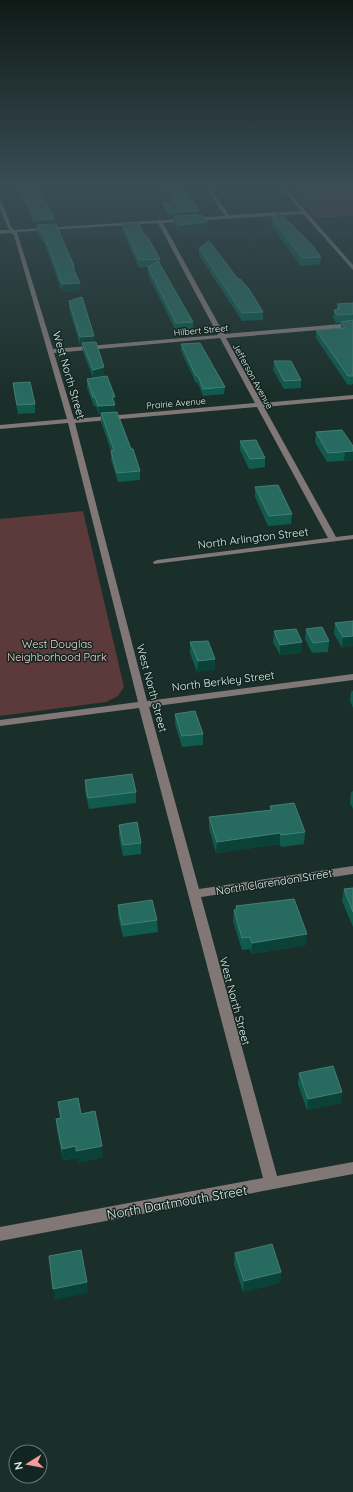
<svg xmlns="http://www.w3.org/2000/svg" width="353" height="1492" font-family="Quicksand,sans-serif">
  <rect width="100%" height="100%" fill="#1b2f2a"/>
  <g fill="#5c393a">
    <path d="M286,184H353V216L316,218Z"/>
    <path d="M83,511L124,687L118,696L106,702L0,716V519Z"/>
  </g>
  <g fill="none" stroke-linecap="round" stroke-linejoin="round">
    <path fill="#817777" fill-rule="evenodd" d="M203,184H207L229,215L301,211L278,184H282L353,265V270L303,214L163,223L224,334L353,323V327L226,338L262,403L353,395V399L264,407L336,537L353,535V539L154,564L153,562L157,560L328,538L257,407L75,423L147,701L353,674V680L149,707L199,889L353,866V874L201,897L277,1176L353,1162V1174L0,1241V1227L263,1178L139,708L0,726V720L138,702L68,423L0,429V425L67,419L14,235L11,233L0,234V230H9L0,209V201L2,202L11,227L14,230L225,216ZM158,223L218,335L53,349L17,232ZM220,338L255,403L74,419L54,353Z"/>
  </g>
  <g fill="#105a4e">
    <path d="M17,184H39L40,187L42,191V194L54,219V224L74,266L75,272L80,291L62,292L44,242L40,240L37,232V227H35Z"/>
    <path d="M160,184H181L199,211V215L207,222V230L179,232L174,224V218H170L163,208V203L172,202Z"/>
    <path d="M272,218L321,257L320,264L301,266L271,225Z"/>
    <path d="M122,223L145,236L160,259V264L193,322V330L176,331L148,275V267L139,268L122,230Z"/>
    <path d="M199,248L238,279L263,312V320L242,321L199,255Z"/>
    <path d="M69,301L94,342L104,375L98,377L115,397V412L140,471V480L118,482L111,460V451L101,422V415H99L96,406H94L87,388V379L93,378L83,352L82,345H80L69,309Z"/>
    <path d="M353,303V384L350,385L347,384L316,338V330L341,328V323H336L333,318L334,310H337V304Z"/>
    <path d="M181,344L225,387L224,394L203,396L198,383H196L181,351Z"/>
    <path d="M274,361L301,380V388L284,389L273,370Z"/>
    <path d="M13,383L35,404V413L18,414L14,392Z"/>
    <path d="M342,430L353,460L327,462L315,442L316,432Z"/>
    <path d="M240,441L265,458V467L249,469L240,450Z"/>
    <path d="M255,487L292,514L291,524L268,526L255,497Z"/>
    <path d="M353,621L342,648L334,634L335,623Z"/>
    <path d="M306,629L329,641L328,652L312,653L305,639Z"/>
    <path d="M274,631L301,653L280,655L273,642Z"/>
    <path d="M190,642L215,669L197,672L190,653Z"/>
    <path d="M351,691H353V708L350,701Z"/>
    <path d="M175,714L203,734V745L182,747L175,724Z"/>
    <path d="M85,780L136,792V803L89,809L85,791Z"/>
    <path d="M353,791V809L350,803L351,792Z"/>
    <path d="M270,806L305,832L304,844L281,847L280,844L216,853L209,828V817L270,810Z"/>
    <path d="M119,825L141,843V854L123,856L119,836Z"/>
    <path d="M353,888V927L342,901L344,889Z"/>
    <path d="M118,905L157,920L158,932L123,937L118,916Z"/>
    <path d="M236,906L306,945L251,954L250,949L242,950L233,921L234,910H236Z"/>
    <path d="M299,1073L342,1092L341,1103L307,1110L298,1084Z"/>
    <path d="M58,1102L81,1114L103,1157L77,1163V1158L63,1160L57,1131L56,1119L60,1118Z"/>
    <path d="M235,1253L281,1272L280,1283L243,1292L234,1264Z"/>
  </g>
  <g fill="#0b4238">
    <path d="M199,211V216H174V218H170V213Z"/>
    <path d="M54,219V226L37,225V227H35L34,220Z"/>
    <path d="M207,222V230L179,232V225Z"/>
    <path d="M80,283V291L62,292V284Z"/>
    <path d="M94,336V344L82,343V345H80V337Z"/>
    <path d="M104,367V375L93,379V370Z"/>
    <path d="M112,397H115V414L101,413V415H99L98,406Z"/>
    <path d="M353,451V460L344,461L345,452Z"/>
    <path d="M353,636V646L342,648L343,637Z"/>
    <path d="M302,642L301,653L280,655V645Z"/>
    <path d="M215,659V669L197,672L198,661Z"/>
    <path d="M280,833V844L216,853L217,842Z"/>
    <path d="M307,934L306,945L251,954L252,943Z"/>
    <path d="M342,1092L341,1103L307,1110L308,1099Z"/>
    <path d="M76,1146L77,1158L63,1160L62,1149Z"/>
    <path d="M102,1146L103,1157L77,1163L76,1151Z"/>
    <path d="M281,1272L280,1283L243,1292L244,1281Z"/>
    <path d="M87,1282L88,1293L55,1300L53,1289Z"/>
  </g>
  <g fill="#276a5f" stroke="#447f75">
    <path d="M19,184H38L42,191H40L54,219L34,220Z"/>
    <path d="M163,184H181L199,211L170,213L163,203L175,202Z"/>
    <path d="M279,212L312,245L321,257L302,258L272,218Z"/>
    <path d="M202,215L207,222L179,225L174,216Z"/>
    <path d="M138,222L145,236H147L160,259L139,260L122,223Z"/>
    <path d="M56,224L74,266H72L80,283L62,284L44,235L40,232L37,225Z"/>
    <path d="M209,241L238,279H240L249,289L263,312L242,313L199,248Z"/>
    <path d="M158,261L193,322L176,323L148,267Z"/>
    <path d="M82,297L94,336L80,337L69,301Z"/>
    <path d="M353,303V314L337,315L334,310H339L337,308L340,307L337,304Z"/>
    <path d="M353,320V376H348L316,330L345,328L341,322Z"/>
    <path d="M96,342L104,367L93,370L82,343Z"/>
    <path d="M200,343L225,387L203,389L198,376H196L181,344Z"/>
    <path d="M274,361H291L301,380L284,381Z"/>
    <path d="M107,376L115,397H112L115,405L98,406L95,397H93L87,379Z"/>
    <path d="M30,382L35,404L17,405L13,383Z"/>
    <path d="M117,412L131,449H133L140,471L117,473L111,451L114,450L101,413Z"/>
    <path d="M342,430L353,446V451L328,453L316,432Z"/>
    <path d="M256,440L265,458L250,459L240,441Z"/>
    <path d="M278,485L292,514L269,516L255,487Z"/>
    <path d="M353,621V636L343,637L335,623Z"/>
    <path d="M322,627L329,641L313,643L306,629Z"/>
    <path d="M296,629L302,642L280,645L274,631Z"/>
    <path d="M208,641L215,659L198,661L190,642Z"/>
    <path d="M195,711L203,734L182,736L175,714Z"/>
    <path d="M132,774L136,792L88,798L85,780Z"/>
    <path d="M294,803L305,832L281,835L280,833L217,842L209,817L272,810L270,806Z"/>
    <path d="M137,822L141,843L123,845L119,825Z"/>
    <path d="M353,888V912L344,889Z"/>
    <path d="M294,899L307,934L252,943L250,937L242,938L234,910L237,909L236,906Z"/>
    <path d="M152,900L157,920L122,925L118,905Z"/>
    <path d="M333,1066L342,1092L308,1099L299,1073Z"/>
    <path d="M78,1098L81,1114L95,1111L102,1146L76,1151V1146L62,1149L56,1119L61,1118L58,1102Z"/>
    <path d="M272,1244L281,1272L244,1281L235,1253Z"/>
    <path d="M81,1250L87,1282L53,1289L49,1256Z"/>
  </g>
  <linearGradient id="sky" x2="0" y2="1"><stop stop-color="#0f1a17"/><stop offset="0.47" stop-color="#394d55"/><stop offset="1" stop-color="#394d55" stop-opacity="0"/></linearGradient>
  <rect width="353" height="392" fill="url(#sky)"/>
  <g text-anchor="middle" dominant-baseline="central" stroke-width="3" stroke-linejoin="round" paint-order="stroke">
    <g font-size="9" fill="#e3efeb" stroke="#122521">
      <text transform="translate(201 330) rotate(-5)">Hilbert Street</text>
      <text transform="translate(253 376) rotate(61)">Jefferson Avenue</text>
      <text transform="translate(176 403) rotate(-5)">Prairie Avenue</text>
    </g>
    <g font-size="11" fill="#e3efeb" stroke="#122521">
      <text transform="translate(69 375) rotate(74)">West North Street</text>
      <text transform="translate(253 538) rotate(-7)">North Arlington Street</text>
      <text transform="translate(223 681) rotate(-7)">North Berkley Street</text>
      <text transform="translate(152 688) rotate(75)">West North Street</text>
      <text transform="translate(274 882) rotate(-9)">North Clarendon Street</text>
      <text transform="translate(235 1001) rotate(75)">West North Street</text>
    </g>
    <g font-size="11" fill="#f5d1d0" stroke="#122521">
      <text x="57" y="644">West Douglas<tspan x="57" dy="13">Neighborhood Park</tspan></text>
    </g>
    <g font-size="13" fill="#e3efeb" stroke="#122521">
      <text transform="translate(177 1202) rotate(-10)">North Dartmouth Street</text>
    </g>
  </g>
  <g transform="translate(28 1464) rotate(259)"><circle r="19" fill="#122521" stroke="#667672"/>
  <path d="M0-3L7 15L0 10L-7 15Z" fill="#f59b9c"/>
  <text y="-6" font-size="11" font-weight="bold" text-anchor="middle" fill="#e3efeb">N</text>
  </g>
</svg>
